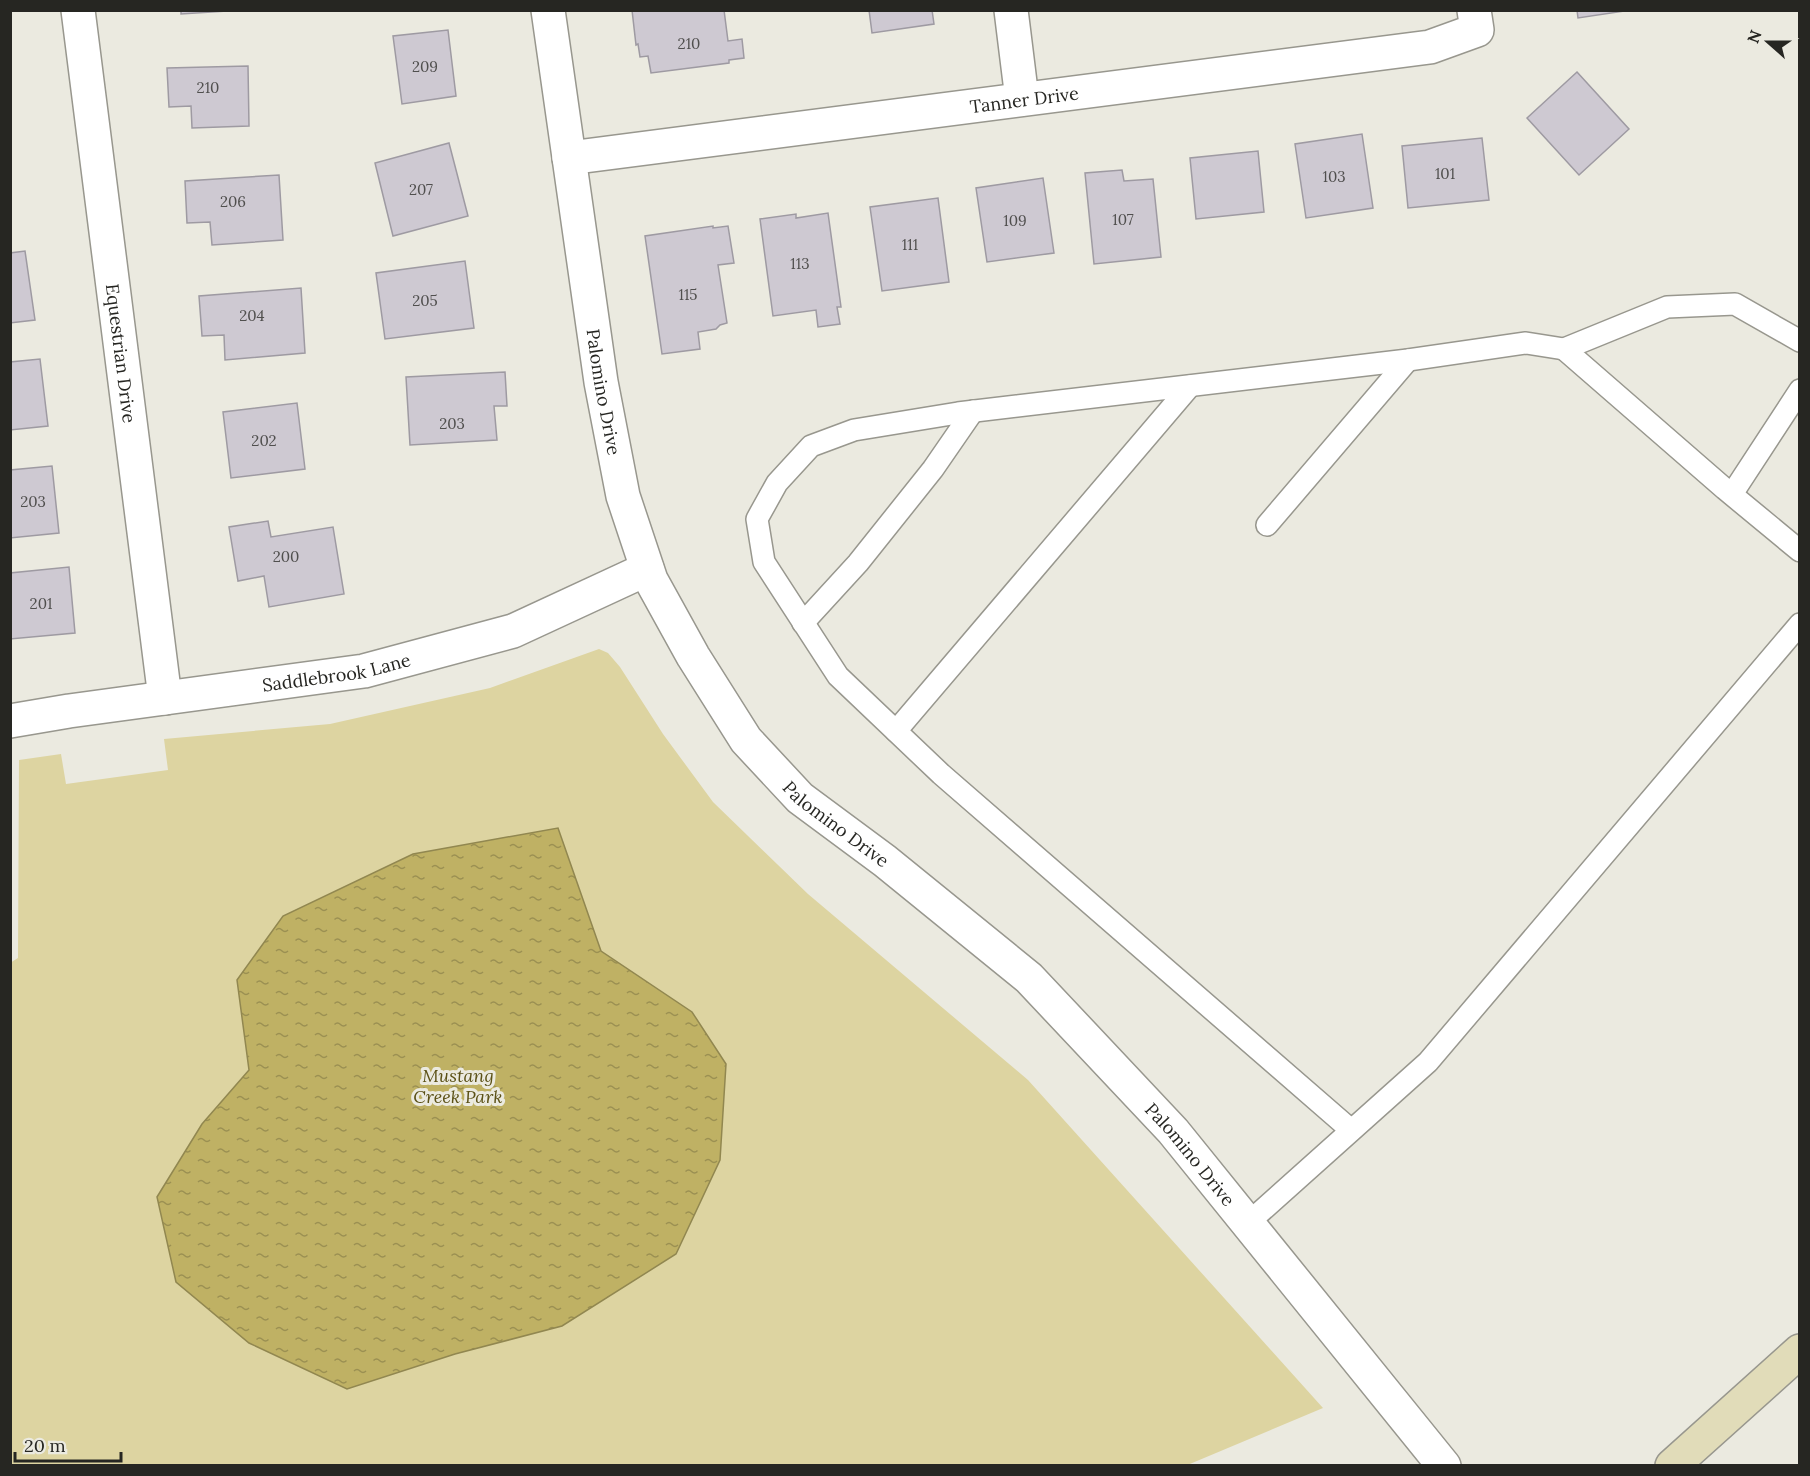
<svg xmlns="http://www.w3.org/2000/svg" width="1810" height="1476" font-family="Lora,serif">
  <defs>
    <pattern id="water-ripples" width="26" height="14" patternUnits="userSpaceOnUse" patternTransform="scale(1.5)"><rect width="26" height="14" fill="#bfb164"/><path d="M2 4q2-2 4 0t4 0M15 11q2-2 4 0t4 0" fill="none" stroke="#9b9052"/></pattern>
  </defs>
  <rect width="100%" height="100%" fill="#ebeae0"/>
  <path fill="#ddd4a1" d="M599,649L608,653L620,667L663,734L713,802L808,894L1028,1080L1323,1408L1185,1466H11L10,963L18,958L19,760L61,754L66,784L168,770L164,739L330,724L490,688Z"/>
  <path fill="url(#water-ripples)" stroke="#918750" stroke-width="1.5" d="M558,828L601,951L692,1012L726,1064L720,1160L676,1254L562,1326L455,1354L347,1389L249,1343L176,1282L157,1197L202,1124L249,1070L237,980L283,916L413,854Z"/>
  <g fill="#cec9d2" stroke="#9e9aa2" stroke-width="1.5">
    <path d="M181,10H243L181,14Z"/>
    <path d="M632,10H724L728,41L742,39L744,58L729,60V63L651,73L648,56L640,57L638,44L636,45Z"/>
    <path d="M869,10H932L934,24L872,33Z"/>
    <path d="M1577,10H1631L1578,18Z"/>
    <path d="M448,30L456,96L402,104L393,36Z"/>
    <path d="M248,66L249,126L192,128L191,106L169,107L167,68Z"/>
    <path d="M1577,72L1629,129L1579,175L1527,118Z"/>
    <path d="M1362,134L1373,208L1306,218L1295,144Z"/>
    <path d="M1482,138L1489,200L1408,208L1402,146Z"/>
    <path d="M449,143L468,216L393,236L375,163Z"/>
    <path d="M1258,151L1264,212L1196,219L1190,158Z"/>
    <path d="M1122,170L1124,181L1153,179L1161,257L1094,264L1085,173Z"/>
    <path d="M279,175L283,240L212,245L210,222L187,223L185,181Z"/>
    <path d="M1043,178L1054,253L987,262L976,188Z"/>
    <path d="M938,198L949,282L882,291L870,207Z"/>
    <path d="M828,213L841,307H837L840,324L818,327L816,310L773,316L760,219L796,214V218Z"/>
    <path d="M713,226V228L728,226L734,263L718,265L727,323L720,325L716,329L698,332L700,349L662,354L645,236Z"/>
    <path d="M25,251L35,320L10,323V253Z"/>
    <path d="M465,261L474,328L385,339L376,273Z"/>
    <path d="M301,288L305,353L225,360L224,335L202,336L199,296Z"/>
    <path d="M40,359L48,426L10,430V362Z"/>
    <path d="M505,372L507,406H494L497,440L410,445L406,377Z"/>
    <path d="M297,403L305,469L231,478L223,412Z"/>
    <path d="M52,466L59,533L10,538V470Z"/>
    <path d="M268,521L271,537L333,527L344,594L269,607L264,576L238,581L229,527Z"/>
    <path d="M69,567L75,633L10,639V573Z"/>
  </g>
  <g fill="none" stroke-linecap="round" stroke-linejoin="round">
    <g stroke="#98978e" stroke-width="24">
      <g id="service">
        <path d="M1800,341L1735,304L1667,307L1564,349L1725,489L1800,551"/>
        <path d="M1732,494L1800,390"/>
        <path d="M1267,525L1408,360"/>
        <path d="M803,623L858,563L933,469L973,411"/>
        <path d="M896,731L1190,386"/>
        <path d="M1351,1130L941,774L838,676L764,562L757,519L777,483L811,446L854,430L958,413L1408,360L1526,343L1564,349"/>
        <path d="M1248,1223L1428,1062L1800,624"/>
      </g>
    </g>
    <g stroke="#98978e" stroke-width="36">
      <g id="minor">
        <path id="s1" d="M78,10L165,698"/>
        <path id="s2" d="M548,10L601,382L623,496L651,580L693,656L746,740L800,798L885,861L1029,978L1173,1131L1444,1466"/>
        <path d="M1011,10L1022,99"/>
        <path id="s3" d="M569,158L1430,47L1477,30L1474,10"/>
        <path id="s4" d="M10,721L69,711L364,671L513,631L647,569"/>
      </g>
    </g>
    <g stroke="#98978e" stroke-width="36">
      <path id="secondary" d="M1672,1466L1800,1351"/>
    </g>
    <use href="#service" stroke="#fff" stroke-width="21"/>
    <use href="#minor" stroke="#fff" stroke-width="33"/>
    <use href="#secondary" stroke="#e1dcb9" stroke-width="33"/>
  </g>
  <g text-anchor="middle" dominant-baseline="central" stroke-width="6" stroke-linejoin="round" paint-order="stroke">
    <g font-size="15" fill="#504f4e">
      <text x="689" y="43">210</text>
      <text x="425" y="66">209</text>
      <text x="208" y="87">210</text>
      <text x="1445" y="173">101</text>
      <text x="1334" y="176">103</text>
      <text x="421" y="189">207</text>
      <text x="233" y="201">206</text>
      <text x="1123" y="219">107</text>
      <text x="1015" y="220">109</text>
      <text x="910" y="244">111</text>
      <text x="800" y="263">113</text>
      <text x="688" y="294">115</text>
      <text x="425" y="300">205</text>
      <text x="252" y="315">204</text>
      <text x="452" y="423">203</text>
      <text x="264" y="440">202</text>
      <text x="33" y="501">203</text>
      <text x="286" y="556">200</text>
      <text x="41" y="603">201</text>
    </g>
    <g font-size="18" fill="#262622" stroke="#ebeae0">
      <text stroke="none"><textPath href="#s3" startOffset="459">Tanner Drive</textPath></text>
      <text stroke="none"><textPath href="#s1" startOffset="346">Equestrian Drive</textPath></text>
      <text stroke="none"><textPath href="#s2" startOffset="386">Palomino Drive</textPath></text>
      <text stroke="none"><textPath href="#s4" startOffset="330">Saddlebrook Lane</textPath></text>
      <text stroke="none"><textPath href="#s2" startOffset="890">Palomino Drive</textPath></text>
      <text stroke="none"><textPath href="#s2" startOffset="1376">Palomino Drive</textPath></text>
    </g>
    <g font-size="18" font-style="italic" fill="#5b5116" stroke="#ebeae0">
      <text x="458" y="1075">Mustang<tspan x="458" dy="21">Creek Park</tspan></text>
    </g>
  </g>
  <rect width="1810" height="1476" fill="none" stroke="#262622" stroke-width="24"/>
  <g transform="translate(1768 42) rotate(291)" stroke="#ebeae0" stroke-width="4.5" paint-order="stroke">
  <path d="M0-4.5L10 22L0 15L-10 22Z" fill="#262622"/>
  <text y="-9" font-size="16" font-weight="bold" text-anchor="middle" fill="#262622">N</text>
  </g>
  <path d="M15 1452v9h106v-9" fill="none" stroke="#262622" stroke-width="3"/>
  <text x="24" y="1452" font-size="18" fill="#262622" stroke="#ebeae0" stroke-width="4.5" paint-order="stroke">20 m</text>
</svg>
